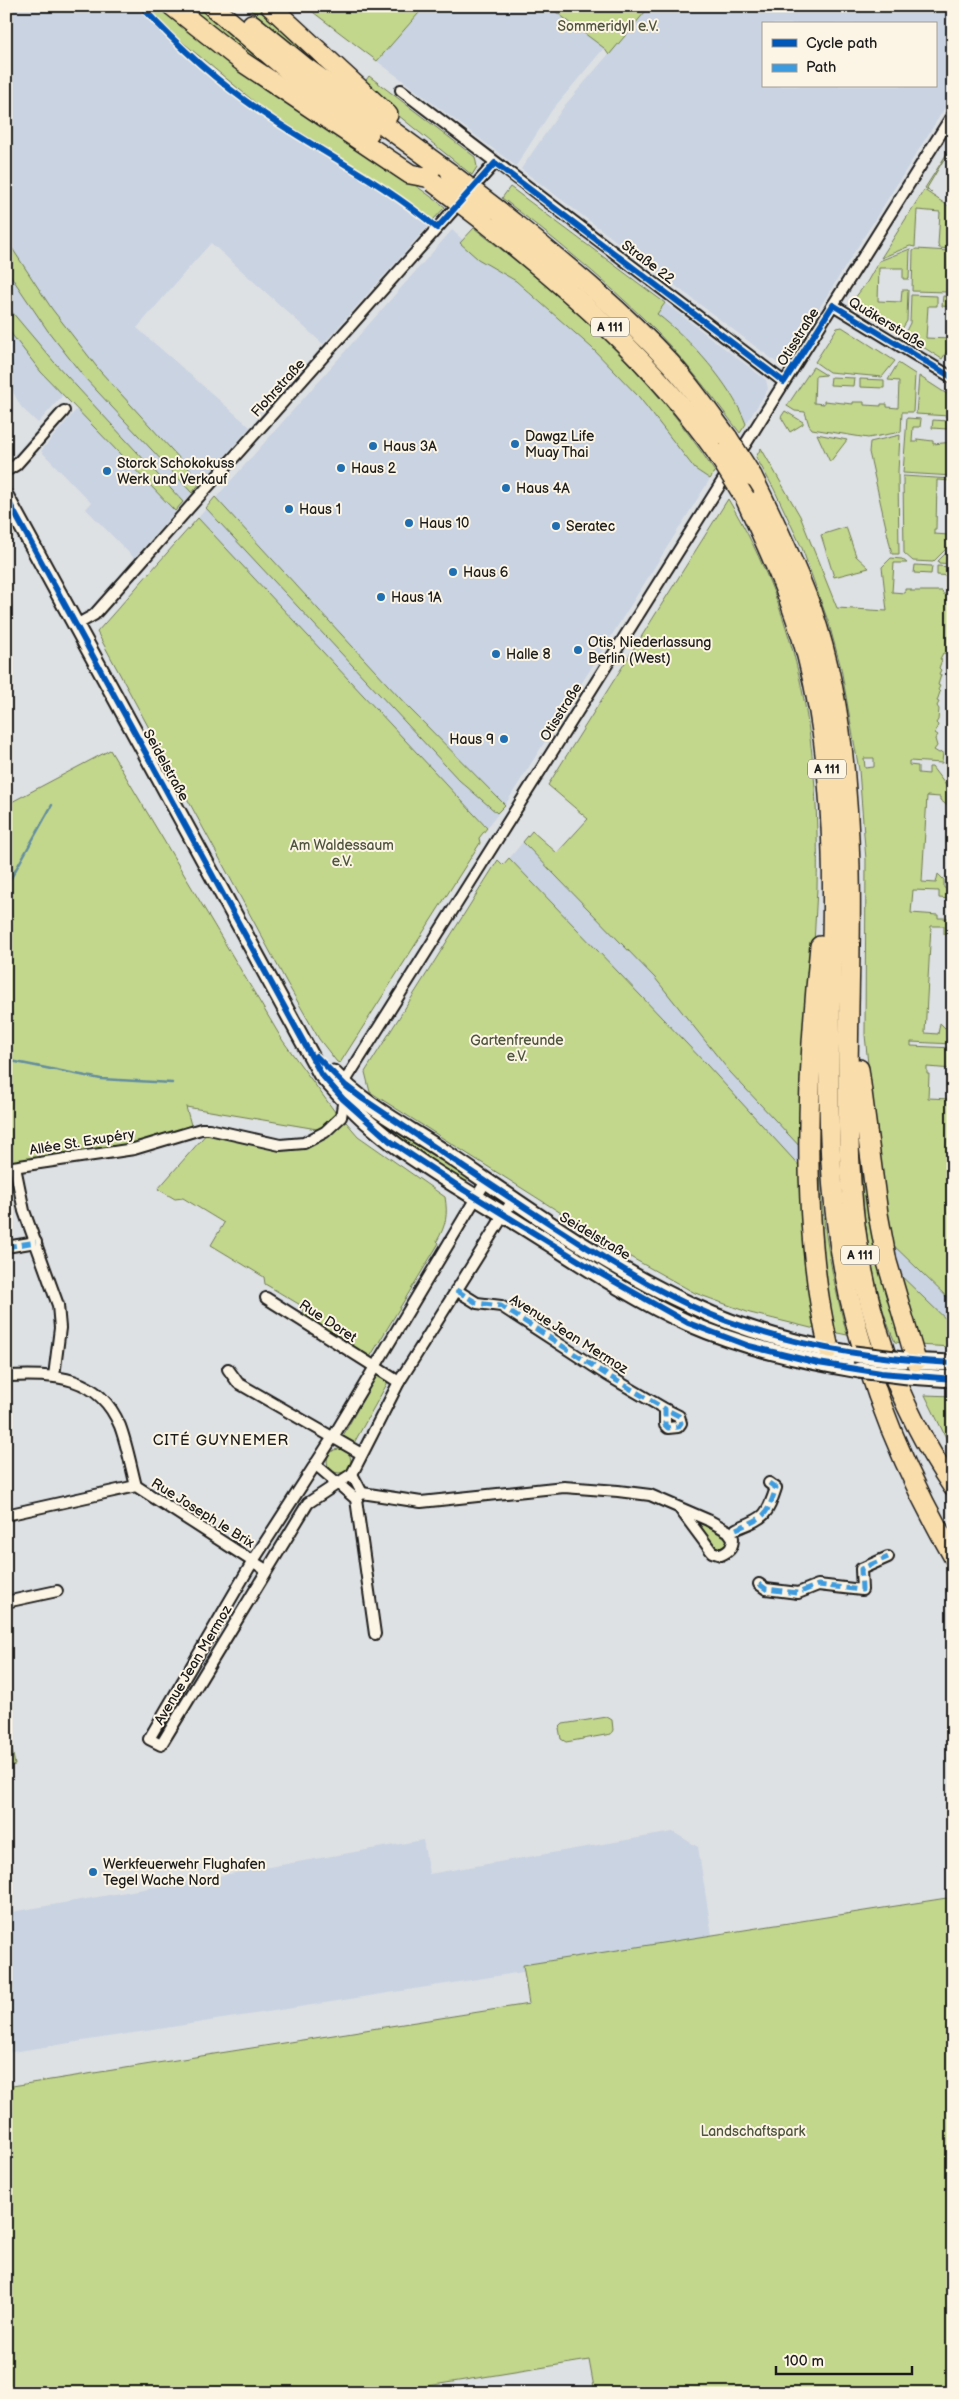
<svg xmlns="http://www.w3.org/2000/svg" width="959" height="2399" font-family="'Balsamiq Sans',sans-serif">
  <rect width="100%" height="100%" fill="#dee1e3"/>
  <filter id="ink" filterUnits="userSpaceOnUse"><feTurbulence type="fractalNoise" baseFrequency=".02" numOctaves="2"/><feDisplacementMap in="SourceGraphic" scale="10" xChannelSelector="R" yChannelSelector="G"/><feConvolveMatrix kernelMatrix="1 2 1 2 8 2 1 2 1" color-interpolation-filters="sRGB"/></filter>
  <g filter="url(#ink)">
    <g fill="#c9d3e2" fill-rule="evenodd">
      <path d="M15,6H136L181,53L221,87L300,142L369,183L428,226L323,344L211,243L193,263L137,328L250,427L134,558L86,509L91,503L41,451L77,409L63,395L38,423L21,407L12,390L6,393V15Z"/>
      <path d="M425,6H551L556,12L604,48L552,110L516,166L377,61Z"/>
      <path d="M650,6H953V95L786,361L776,362L521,169L565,105ZM763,24H935V86H763Z"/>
      <path d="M452,230L463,240L461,243L478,258L516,281L592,348L639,396L695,469L710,479L505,805L479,838L190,527Z"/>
      <path d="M665,303L766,380L768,389L746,424L733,396L687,341L656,314Z"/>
      <path d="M532,831L803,1148L805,1187L503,866Z"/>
      <path d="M886,1238L953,1303V1347L917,1345Z"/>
      <path d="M673,1832L698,1847L713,1942L6,2053V1913L423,1840L429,1874Z"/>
    </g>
    <g fill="#c2d78c" stroke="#6f7a54" fill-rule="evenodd">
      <path d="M145,6H161L210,46L385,163L445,207L433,220L427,217L374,178L263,109L180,40Z"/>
      <path d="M180,6H201L300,93Z"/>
      <path d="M246,6H263L330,72L328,73Z"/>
      <path d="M305,6H425L377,61Z"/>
      <path d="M551,6H650L609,55L604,48L556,12Z"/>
      <path d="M369,76L475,157L477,167L472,175L362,86Z"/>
      <path d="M953,144L927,188L932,193L925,188Z"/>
      <path d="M510,187L665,303L657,314C690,339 731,384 746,424L740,433C710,393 680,354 644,319C599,275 551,236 502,198Z"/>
      <path d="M924,190L953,209V238L946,246L951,249L939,248L938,245L940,212L917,210L915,247L910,246L881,258Z"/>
      <path d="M474,228C567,300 651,373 715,472L710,479L695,469L639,397L592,348L516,281L478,259L460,243Z"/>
      <path d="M6,239L52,309L100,371L201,482L192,493L84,377L48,331L6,269Z"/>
      <path d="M910,249L909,279H903V268H879L878,301L901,302L902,290H908L907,321L900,332L857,305L855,298L867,282L879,261Z"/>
      <path d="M916,249L949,251L947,292L912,291L913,251Z"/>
      <path d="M911,295L937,296V306H928L926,338L950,339L952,307L942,306L943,296L953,297V341L942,359L904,335L910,323Z"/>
      <path d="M6,305L54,362L183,502L175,511L41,372L6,327Z"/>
      <path d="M842,327L895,361L882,377L829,372L815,362L837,328Z"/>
      <path d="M898,363L915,374L913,412H902L901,432L868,438L812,429L809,425L805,412L795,411L787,406L813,367L826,375L815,376L814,403L824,404V401L853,404V402H864V405L881,406V404H887V407L898,408L899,381L888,380Z"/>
      <path d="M919,376L953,398V409L949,416L916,414Z"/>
      <path d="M831,377L854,378L853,386L830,385Z"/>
      <path d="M860,379L884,380V388L860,387Z"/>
      <path d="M785,411L803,422V424L790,432L781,417Z"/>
      <path d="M907,418L921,419L920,427H913L912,442H917V439L933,441V444L953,442V476L903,473Z"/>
      <path d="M933,420L948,421L947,429L932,428Z"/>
      <path d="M817,434L847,440L830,462Z"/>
      <path d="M900,435L898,472L899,554H892L869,452L870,442Z"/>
      <path d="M761,448L800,516L837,608L887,611L882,567L891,558L902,559L907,563H894L892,592L905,593V589H911V591H942L943,594H953L952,642H949L948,654L943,653L940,659L942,660L939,668L941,670L939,674L941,675L938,685L940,686L938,690L940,692L937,701L939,702L937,706L939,709L938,720L936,723L938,725L935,733L938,735L935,739L937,746L934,750L939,753L943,752L942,763L909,761V765L918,766V773L929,774V767H932L948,788V806L940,800V797L927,796L922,882L936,883L938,874L944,880V888L951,889L950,899L939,898V891L913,890L911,913L938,915V918H949V935L944,934V926H931L925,1033L938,1034L940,1023L945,1028L952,1024L953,1044L911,1042V1046L953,1048V1069L927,1067V1074H929L928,1098L951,1099L953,1089V1303L886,1238L865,1035L866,860L859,770L841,668L829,624L802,548L774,489L756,457ZM864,758H874V767L865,768Z"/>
      <path d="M903,476L952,479V481L937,480L936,529H934V534L949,535L950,527H953V542L933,562L913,561L904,553Z"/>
      <path d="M215,497L410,709L505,805L497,813L459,780L206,508Z"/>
      <path d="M728,499C802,622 820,747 817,888L803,1150L730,1072L655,978L523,842L532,831L557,853L588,819L548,785Z"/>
      <path d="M198,518L487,828L479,838L480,843L340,1063L337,1062L319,1039L287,983L97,632Z"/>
      <path d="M846,527L856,556L869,568L834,577L821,535Z"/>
      <path d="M953,546V564L939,563L938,561Z"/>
      <path d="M915,565L932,566L931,574L914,573Z"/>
      <path d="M937,566L953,567V576L937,575Z"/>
      <path d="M110,750L283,1041L338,1116L323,1130L186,1107L191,1125L138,1144L6,1164V805Z"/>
      <path d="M509,858L707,1065L804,1171L815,1329L750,1313L695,1293L607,1244L591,1232L370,1092L365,1072L498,860L503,865Z"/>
      <path d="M818,1095C819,1121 818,1146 820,1172C822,1227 833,1282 847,1335L833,1332L816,1191Z"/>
      <path d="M376,1117L470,1176L464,1185L382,1127Z"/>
      <path d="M346,1122L358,1136L445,1197C448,1215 446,1225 437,1241L439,1243L370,1357L305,1319L302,1306L265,1284L264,1277L211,1245L224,1223L183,1198L175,1199L158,1189L208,1132L289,1149L298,1148Z"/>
      <path d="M861,1149L904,1343L895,1342C870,1286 861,1210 861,1149Z"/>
      <path d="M527,1218L687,1312L704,1319L815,1352V1357L755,1342L666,1307L525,1222Z"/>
      <path d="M894,1269L953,1326V1347L917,1345Z"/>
      <path d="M376,1375L388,1382L354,1443L343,1436Z"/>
      <path d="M925,1395L953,1396V1452Z"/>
      <circle cx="339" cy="1461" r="12"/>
      <path d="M694,1519L724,1537L727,1541L726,1545L720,1548L714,1545Z"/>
      <path d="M6,1717L15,1765L6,1767Z"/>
      <path d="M607,1717L612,1720L613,1730L611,1734L566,1742L561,1739L559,1728L563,1724Z"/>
      <path d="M953,1897V2393H595L589,2360L384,2393H6V2087L529,2004L523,1965Z"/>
    </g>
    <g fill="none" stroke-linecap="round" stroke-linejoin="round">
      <g stroke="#648d9e" stroke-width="2.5">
        <path d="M6,887L52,805"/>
        <path d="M6,1060L101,1079L172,1083"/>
      </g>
      <g stroke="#1c1c1c" stroke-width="14">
        <g id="minor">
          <path d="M401,90L784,382"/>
          <path d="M833,305L953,378"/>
          <path d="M738,456L953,114"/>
          <path d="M6,471L16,465L64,411"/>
          <path d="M76,625L94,615L495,163"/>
          <path d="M15,1167L24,1211L58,1305L60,1328L54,1376"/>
          <path d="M6,1168L134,1149L201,1129H209L280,1145L304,1143L325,1132L341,1117L347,1078L730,469"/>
          <path d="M486,1181L333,1437L253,1561L149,1739L161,1745L308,1503L352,1474L399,1382L513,1200"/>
          <path d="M6,1247L36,1242"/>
          <path d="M456,1290L477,1303L501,1306L607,1375L665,1409V1425L668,1428L678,1427L681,1423L679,1416L665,1409"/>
          <path d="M266,1298L399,1382"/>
          <path d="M228,1369L238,1383L360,1453"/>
          <path d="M6,1376C55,1374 99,1375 120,1426C127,1445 131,1467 136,1486"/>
          <path d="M315,1464L356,1499L375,1634"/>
          <path d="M352,1474L362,1493"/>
          <path d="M356,1499L362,1493L421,1502L564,1487L618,1491L650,1495L708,1520L728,1531L733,1538C733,1547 730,1551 721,1555L712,1552L680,1509"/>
          <path d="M6,1515L136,1486L266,1570"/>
          <path d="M736,1529C765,1517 766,1518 776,1488L769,1483"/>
          <path d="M759,1584L766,1589L798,1593L818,1585L862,1590L861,1569L888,1557"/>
          <path d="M6,1602L57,1591"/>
        </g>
      </g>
      <g stroke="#1c1c1c" stroke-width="19">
        <g id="secondary">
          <path d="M6,497L321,1074C337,1092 353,1110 371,1125C413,1162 471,1194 519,1224C574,1258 629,1297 688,1323C743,1347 801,1360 859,1370"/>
          <path d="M333,1073C365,1107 409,1128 447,1154C526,1208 607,1267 695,1307C744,1330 800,1345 854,1354"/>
          <path d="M904,1361L953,1363"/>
          <path d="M908,1376L953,1379"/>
        </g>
      </g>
      <g stroke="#1c1c1c" stroke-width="22">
        <g id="motorway">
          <path d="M172,6L244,63L410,174L426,177"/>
          <path d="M212,6L290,72L369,133"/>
          <path d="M270,6L388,115"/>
          <path d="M252,24L306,68L451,174"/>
          <path d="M499,211C558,259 618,306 670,363C691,386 709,413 728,438"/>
          <path d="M484,221C573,293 650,358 717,453"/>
          <path d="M752,476C774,520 795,564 812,610C832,668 842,731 846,791C858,929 840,1069 853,1207C863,1307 896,1404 953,1487"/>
          <path d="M745,498C769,550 793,601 807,656C820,706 827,758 830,809C839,942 820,1077 835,1210C848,1332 892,1450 953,1556"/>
          <path d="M820,946C807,1072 800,1227 829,1349"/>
          <path d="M859,1069L878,1214L887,1262L916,1361"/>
        </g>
      </g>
      <use href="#minor" stroke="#fcf5e5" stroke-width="10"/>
      <use href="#secondary" stroke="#fcf5e5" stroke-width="15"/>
      <use href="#motorway" stroke="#f9ddab" stroke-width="19"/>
      <g stroke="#1c1c1c" stroke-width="19" stroke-linecap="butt">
        <g id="secondary-bridge">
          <path d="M854,1354L903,1360"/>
          <path d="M859,1370L908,1376"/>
        </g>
      </g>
      <g stroke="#1c1c1c" stroke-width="22" stroke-linecap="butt">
        <g id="motorway-bridge">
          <path d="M451,174L499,211"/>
          <path d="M433,182L484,221"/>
          <path d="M728,438L752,476"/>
          <path d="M717,453L745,498"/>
        </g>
      </g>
      <use href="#secondary-bridge" stroke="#fcf5e5" stroke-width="15"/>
      <use href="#motorway-bridge" stroke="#f9ddab" stroke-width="19"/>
      <g stroke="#3c9bdf" stroke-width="5" stroke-dasharray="10 5" stroke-linecap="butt">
        <path d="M6,1247L36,1242"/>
        <path d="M456,1290L477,1303L501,1306L607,1375L665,1409V1425L668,1428L678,1427L681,1423L679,1416L665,1409"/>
        <path d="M736,1529C765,1517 766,1518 776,1488L769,1483"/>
        <path d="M759,1584L766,1589L798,1593L818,1585L862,1590L861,1569L888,1557"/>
      </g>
      <g stroke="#fcf5e5" stroke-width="9">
        <g id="cycleway">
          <path d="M141,6C177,45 216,81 260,111C318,151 383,182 437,228L495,163L784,382L833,305L953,378"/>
          <path d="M6,497L321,1074L343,1099L390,1141L464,1190L594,1270L688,1323L749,1346L818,1363L881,1373L953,1379"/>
          <path d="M316,1056L346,1086L363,1099C435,1147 507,1197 580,1243C627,1272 675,1302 727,1321C800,1347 875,1359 953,1363"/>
        </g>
      </g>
      <use href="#cycleway" stroke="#0057b8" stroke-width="6"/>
    </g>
  </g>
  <g fill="#1f6fb2" stroke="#fcf5e5" stroke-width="2">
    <circle cx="515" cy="444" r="5"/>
    <circle cx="373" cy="446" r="5"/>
    <circle cx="341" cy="468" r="5"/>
    <circle cx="107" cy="471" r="5"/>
    <circle cx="506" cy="488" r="5"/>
    <circle cx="289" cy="509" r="5"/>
    <circle cx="409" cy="523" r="5"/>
    <circle cx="556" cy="526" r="5"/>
    <circle cx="453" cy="572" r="5"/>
    <circle cx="381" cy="597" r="5"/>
    <circle cx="578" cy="650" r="5"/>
    <circle cx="496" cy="654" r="5"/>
    <circle cx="504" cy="739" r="5"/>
    <circle cx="93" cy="1872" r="5"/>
  </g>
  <g text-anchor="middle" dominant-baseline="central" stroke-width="4" stroke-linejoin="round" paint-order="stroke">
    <g fill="#fcf5e5" stroke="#5f5d58" stroke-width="1">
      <rect x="591" y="317.5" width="38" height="19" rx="4"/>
      <rect x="808" y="759.5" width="38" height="19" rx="4"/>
      <rect x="841" y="1245.5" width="38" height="19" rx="4"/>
    </g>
    <g font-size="12" font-weight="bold" fill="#1c1c1c">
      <text x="610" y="327">A 111</text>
      <text x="827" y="769">A 111</text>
      <text x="860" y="1255">A 111</text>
    </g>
    <g font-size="14" fill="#4e543e" stroke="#fcf5e5">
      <text x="608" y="26">Sommeridyll e.V.</text>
      <text x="342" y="845">Am Waldessaum<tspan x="342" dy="16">e.V.</tspan></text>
      <text x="517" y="1040">Gartenfreunde<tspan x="517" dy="16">e.V.</tspan></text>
      <text x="753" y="2131">Landschaftspark</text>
    </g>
    <g font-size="14" fill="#1c1c1c" stroke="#fcf5e5">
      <text transform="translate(648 262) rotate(37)">Straße 22</text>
      <text transform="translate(887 323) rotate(31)">Quäkerstraße</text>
      <text transform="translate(798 337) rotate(-58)">Otisstraße</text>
      <text transform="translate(278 388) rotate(-48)">Flohrstraße</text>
      <text transform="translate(561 712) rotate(-58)">Otisstraße</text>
      <text transform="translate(166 765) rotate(61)">Seidelstraße</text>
      <text transform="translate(82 1142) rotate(-9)">Allée St. Exupéry</text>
      <text transform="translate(595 1236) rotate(31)">Seidelstraße</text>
      <text transform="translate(328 1321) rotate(33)">Rue Doret</text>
      <text transform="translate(569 1334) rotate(32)">Avenue Jean Mermoz</text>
      <text transform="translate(203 1513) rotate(32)">Rue Joseph le Brix</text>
      <text transform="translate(193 1665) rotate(-59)">Avenue Jean Mermoz</text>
    </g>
    <g font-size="14" fill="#1c1c1c" stroke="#fcf5e5" text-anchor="start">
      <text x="525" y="436">Dawgz Life<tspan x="525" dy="16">Muay Thai</tspan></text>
      <text x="383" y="446">Haus 3A</text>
      <text x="117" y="463">Storck Schokokuss<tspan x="117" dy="16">Werk und Verkauf</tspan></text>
      <text x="351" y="468">Haus 2</text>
      <text x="516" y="488">Haus 4A</text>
      <text x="299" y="509">Haus 1</text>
      <text x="419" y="523">Haus 10</text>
      <text x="566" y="526">Seratec</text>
      <text x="463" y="572">Haus 6</text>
      <text x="391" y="597">Haus 1A</text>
      <text x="588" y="642">Otis, Niederlassung<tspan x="588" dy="16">Berlin (West)</tspan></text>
      <text x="506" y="654">Halle 8</text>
      <text x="494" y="739" text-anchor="end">Haus 9</text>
      <text x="103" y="1864">Werkfeuerwehr Flughafen<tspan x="103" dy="16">Tegel Wache Nord</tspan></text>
    </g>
    <g font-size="15" letter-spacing="1" fill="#1c1c1c" stroke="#fcf5e5">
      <text x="221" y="1440">CITÉ GUYNEMER</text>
    </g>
  </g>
  <rect width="959" height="2399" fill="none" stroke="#fcf5e5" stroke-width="25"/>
  <rect x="12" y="12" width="934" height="2374" fill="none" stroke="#1c1c1c" stroke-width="2" filter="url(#ink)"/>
  <rect x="762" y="22" width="175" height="65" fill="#fcf5e5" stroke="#a29e95"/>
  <rect x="772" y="39" width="25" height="8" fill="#0057b8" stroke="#a29e95"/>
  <text x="806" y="48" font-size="15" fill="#1c1c1c">Cycle path</text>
  <rect x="772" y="64" width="25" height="8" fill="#3c9bdf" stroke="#a29e95"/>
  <text x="806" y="72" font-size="15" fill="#1c1c1c">Path</text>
  <path d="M776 2366v8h136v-8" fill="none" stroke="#1c1c1c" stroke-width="2.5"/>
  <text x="784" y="2366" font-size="15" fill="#1c1c1c" stroke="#fcf5e5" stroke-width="4" paint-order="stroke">100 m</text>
</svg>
